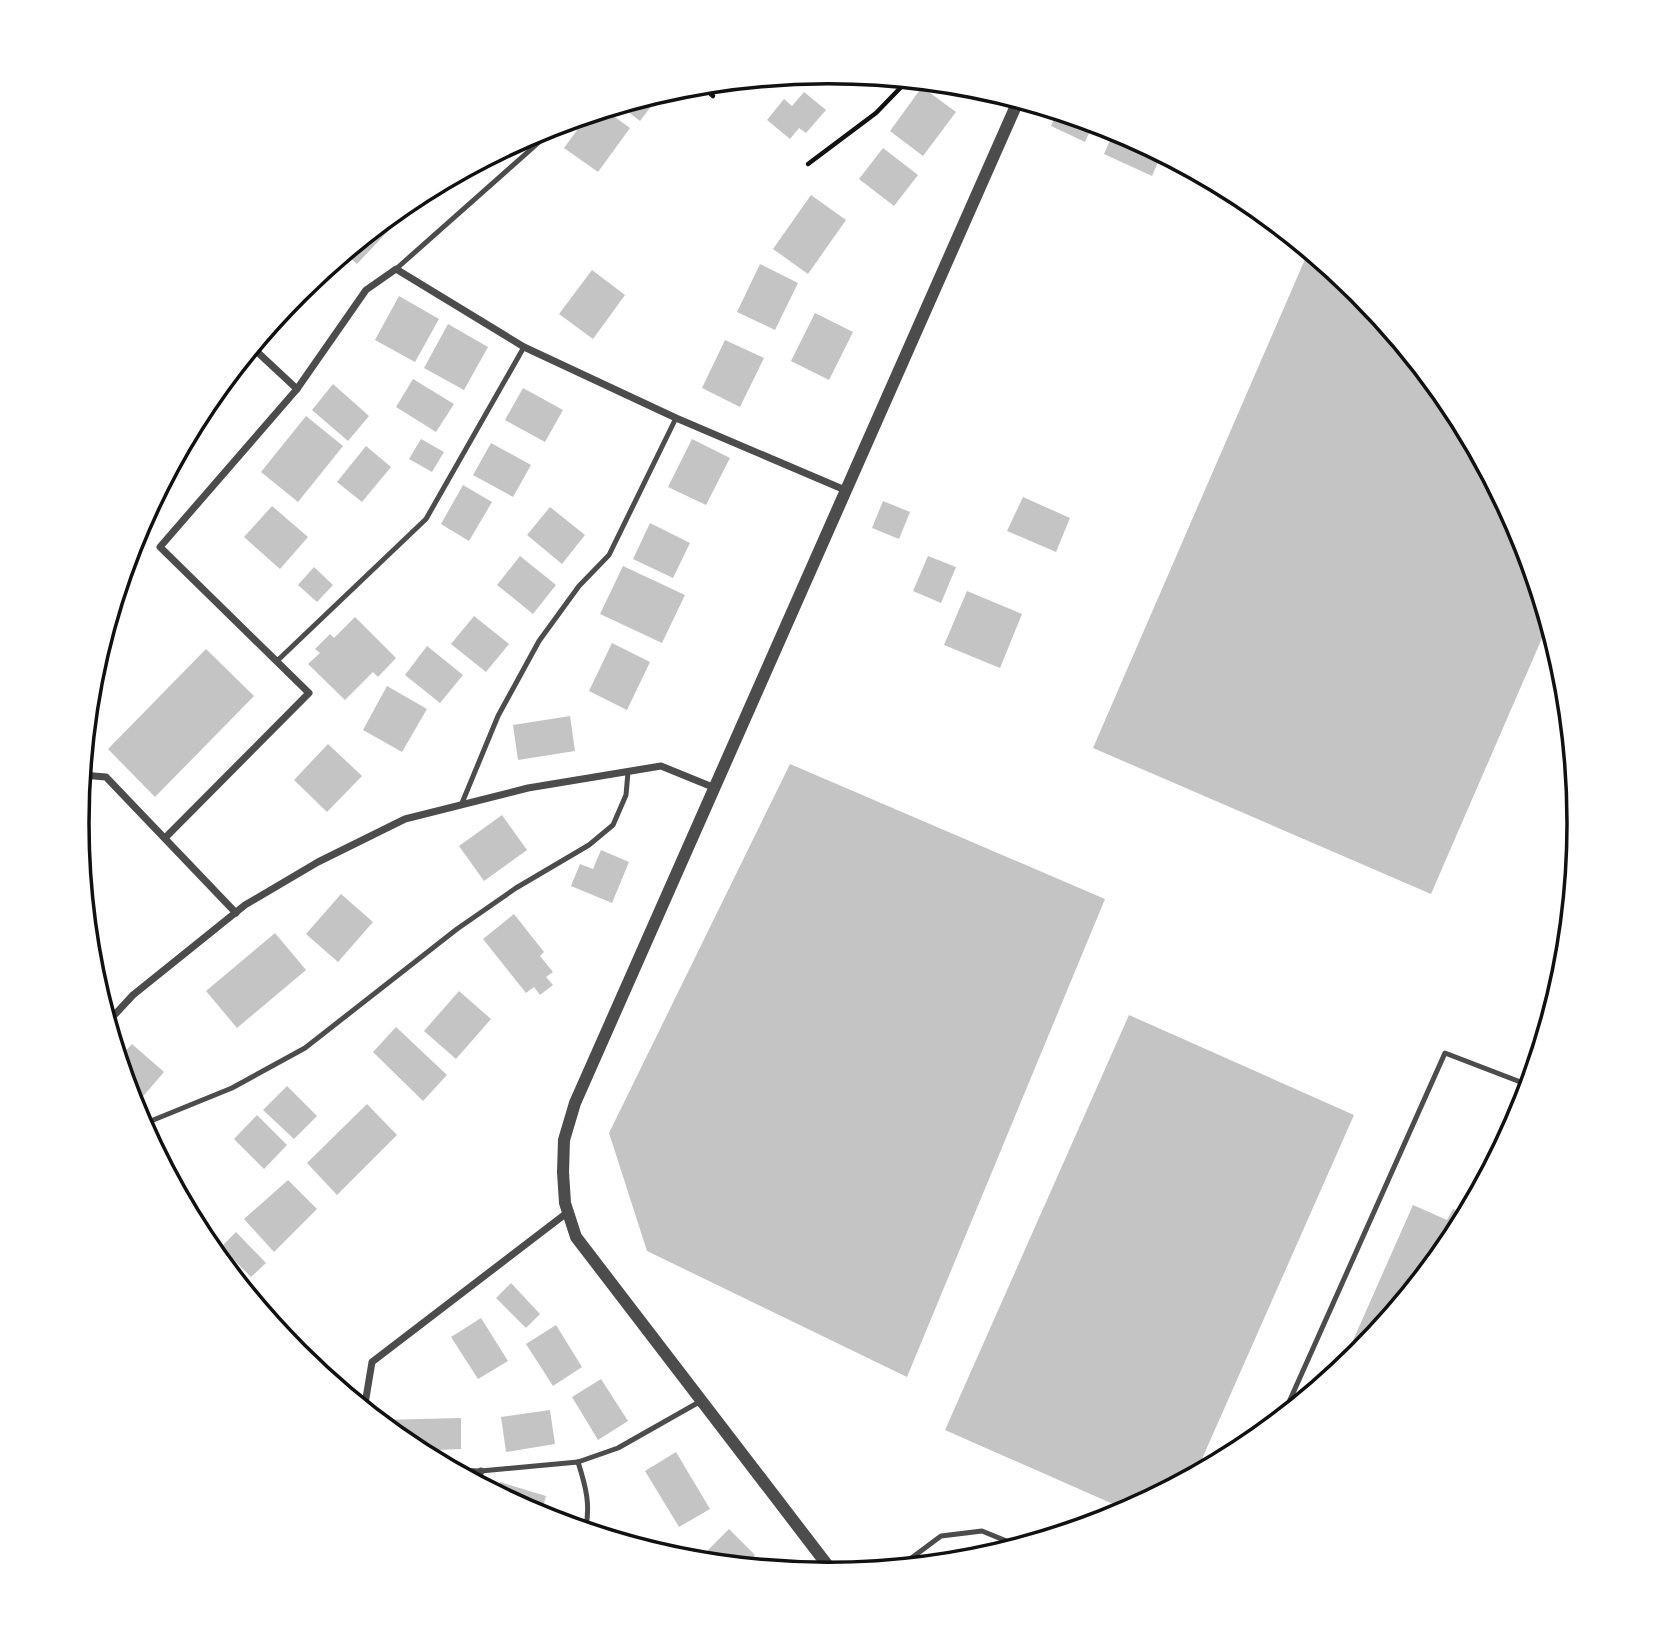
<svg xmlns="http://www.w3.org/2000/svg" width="1657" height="1647" font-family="Barlow,sans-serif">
  <rect width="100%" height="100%" fill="#fff"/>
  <g fill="#c4c4c4">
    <path d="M846,73L876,76L870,87Z"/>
    <path d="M922,87L956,112L923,156L890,131Z"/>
    <path d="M662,92L640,121L619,105Z"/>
    <path d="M804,92L826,110L806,133L799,128L790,139L767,120L784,99L792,106Z"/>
    <path d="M605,110L630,128L598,172L564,148L588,115Z"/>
    <path d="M1058,111L1094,122L1085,142L1051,126Z"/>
    <path d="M1115,129L1162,153L1152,176L1104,154Z"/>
    <path d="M883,148L918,175L894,206L859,179Z"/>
    <path d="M811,195L846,220L808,274L773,249Z"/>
    <path d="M382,222L390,229L357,264L345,253Z"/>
    <path d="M1309,250L1360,292L1454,406L1523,536L1549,622L1431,894L1093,748Z"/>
    <path d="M760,264L798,283L775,330L737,312Z"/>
    <path d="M592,270L625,295L593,339L559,314Z"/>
    <path d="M399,296L439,319L415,362L375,340Z"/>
    <path d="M815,313L853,332L829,380L791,361Z"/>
    <path d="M448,324L488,347L464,390L424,368Z"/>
    <path d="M725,340L764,358L740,407L702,388Z"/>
    <path d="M413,379L454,404L436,432L396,407Z"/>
    <path d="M333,384L369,416L348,441L312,410Z"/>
    <path d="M523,388L563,410L545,442L505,420Z"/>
    <path d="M306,416L343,446L298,502L261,472Z"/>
    <path d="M421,439L444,452L432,472L409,459Z"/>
    <path d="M692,439L730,458L706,505L668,487Z"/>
    <path d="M491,443L531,465L513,497L473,475Z"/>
    <path d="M366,446L391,467L362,502L337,482Z"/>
    <path d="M463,485L492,502L469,541L441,524Z"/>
    <path d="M1023,497L1070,518L1056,552L1007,531Z"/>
    <path d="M883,501L910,512L899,539L872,528Z"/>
    <path d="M272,506L308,537L280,569L244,537Z"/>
    <path d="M550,507L585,535L562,564L527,535Z"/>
    <path d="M650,523L690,543L673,578L633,559Z"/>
    <path d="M520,556L556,585L533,614L497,585Z"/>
    <path d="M928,556L956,567L941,603L913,591Z"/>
    <path d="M623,566L685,595L662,643L600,614Z"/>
    <path d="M314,567L333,585L317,602L298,585Z"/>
    <path d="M967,591L1022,614L1000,668L944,645Z"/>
    <path d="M474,616L509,644L486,672L451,644Z"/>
    <path d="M355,617L396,658L378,677L373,672L345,700L308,664L320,653L315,649L330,634L334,638Z"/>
    <path d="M612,643L650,662L627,710L589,691Z"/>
    <path d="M427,646L463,675L440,703L405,675Z"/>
    <path d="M206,649L254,696L155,797L108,749Z"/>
    <path d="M387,686L427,709L402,752L363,730Z"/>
    <path d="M570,716L575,751L518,760L513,725Z"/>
    <path d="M328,744L362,776L327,812L294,780Z"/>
    <path d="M790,764L1105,899L907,1377L647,1251L609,1133Z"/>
    <path d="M502,815L527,850L484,881L459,846Z"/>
    <path d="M601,850L629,862L612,903L571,886L580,864L593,869Z"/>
    <path d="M341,894L373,922L338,962L306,934Z"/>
    <path d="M514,914L544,952L540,956L553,972L546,977L553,985L540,995L534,987L526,993L483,939Z"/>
    <path d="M275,933L306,970L237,1028L206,991Z"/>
    <path d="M459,991L491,1019L456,1059L424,1031Z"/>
    <path d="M1129,1015L1354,1115L1194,1477L1129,1511L945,1430Z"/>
    <path d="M396,1027L447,1075L423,1101L373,1052Z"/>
    <path d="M132,1044L164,1072L133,1108L118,1059Z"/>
    <path d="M287,1086L317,1116L294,1139L263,1110Z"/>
    <path d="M367,1104L397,1135L337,1195L307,1163Z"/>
    <path d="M257,1115L287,1145L264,1169L234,1139Z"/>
    <path d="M288,1180L317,1209L274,1252L244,1219Z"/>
    <path d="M1413,1205L1447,1220L1453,1209L1467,1215L1453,1241L1360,1355L1339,1372Z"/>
    <path d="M236,1232L266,1263L251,1277L221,1247Z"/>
    <path d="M217,1254L250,1288L245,1292L215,1256Z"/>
    <path d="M511,1283L540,1314L526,1328L496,1298Z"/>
    <path d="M481,1318L508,1361L478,1379L451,1337Z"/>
    <path d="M556,1325L582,1367L553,1386L526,1344Z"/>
    <path d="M601,1379L628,1421L598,1440L572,1397Z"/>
    <path d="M550,1410L555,1444L506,1452L501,1417Z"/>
    <path d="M461,1418V1449L415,1451L381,1424V1420Z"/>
    <path d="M676,1452L710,1509L679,1527L645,1471Z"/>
    <path d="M500,1482L546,1496L540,1517L497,1494Z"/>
    <path d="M729,1529L755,1555L743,1567L696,1562Z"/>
  </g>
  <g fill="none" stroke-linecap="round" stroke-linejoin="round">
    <g stroke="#111" stroke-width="4.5">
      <path d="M700,84L713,96"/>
      <path d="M808,164L876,113L908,80"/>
    </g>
    <g stroke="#4c4c4c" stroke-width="5">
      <path d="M396,269L546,136L551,126"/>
      <path d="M277,661L426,519L524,347"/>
      <path d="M462,803L498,716L539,641L579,586L609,555L676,418"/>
      <path d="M141,1125L232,1088L305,1048L457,929L516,888L589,845L613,825L626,795L628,772"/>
      <path d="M1281,1420L1445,1053L1531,1086"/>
      <path d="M578,1462C586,1487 591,1506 585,1531"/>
      <path d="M451,1470L481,1471L578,1462L618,1448L701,1401"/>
      <path d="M898,1568L941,1536L982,1531L1021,1547"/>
    </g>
    <g stroke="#4c4c4c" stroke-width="7">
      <path d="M733,87L738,81"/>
      <path d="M252,347L297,389"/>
      <path d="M82,775L106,777L236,913"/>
      <path d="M165,838L309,693L160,547L297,389L366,290L396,269L524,347L676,418L845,490"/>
      <path d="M107,1023L133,995L245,905L318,862L405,819L528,788L661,766L715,788"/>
      <path d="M364,1410L372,1362L568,1212"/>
      <path d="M476,1484L481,1471"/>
    </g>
    <path stroke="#4c4c4c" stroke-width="12" d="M835,1575L576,1237L565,1203L563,1172L564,1140L575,1103L1019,99"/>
  </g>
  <path d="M0 0H1657V1647H0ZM89 823a739 739 0 1 1 1478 0a739 739 0 1 1-1478 0Z" fill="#fff" fill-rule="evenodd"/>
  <path fill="none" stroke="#111" stroke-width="3.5" d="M89 823a739 739 0 1 1 1478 0a739 739 0 1 1-1478 0Z"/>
</svg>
